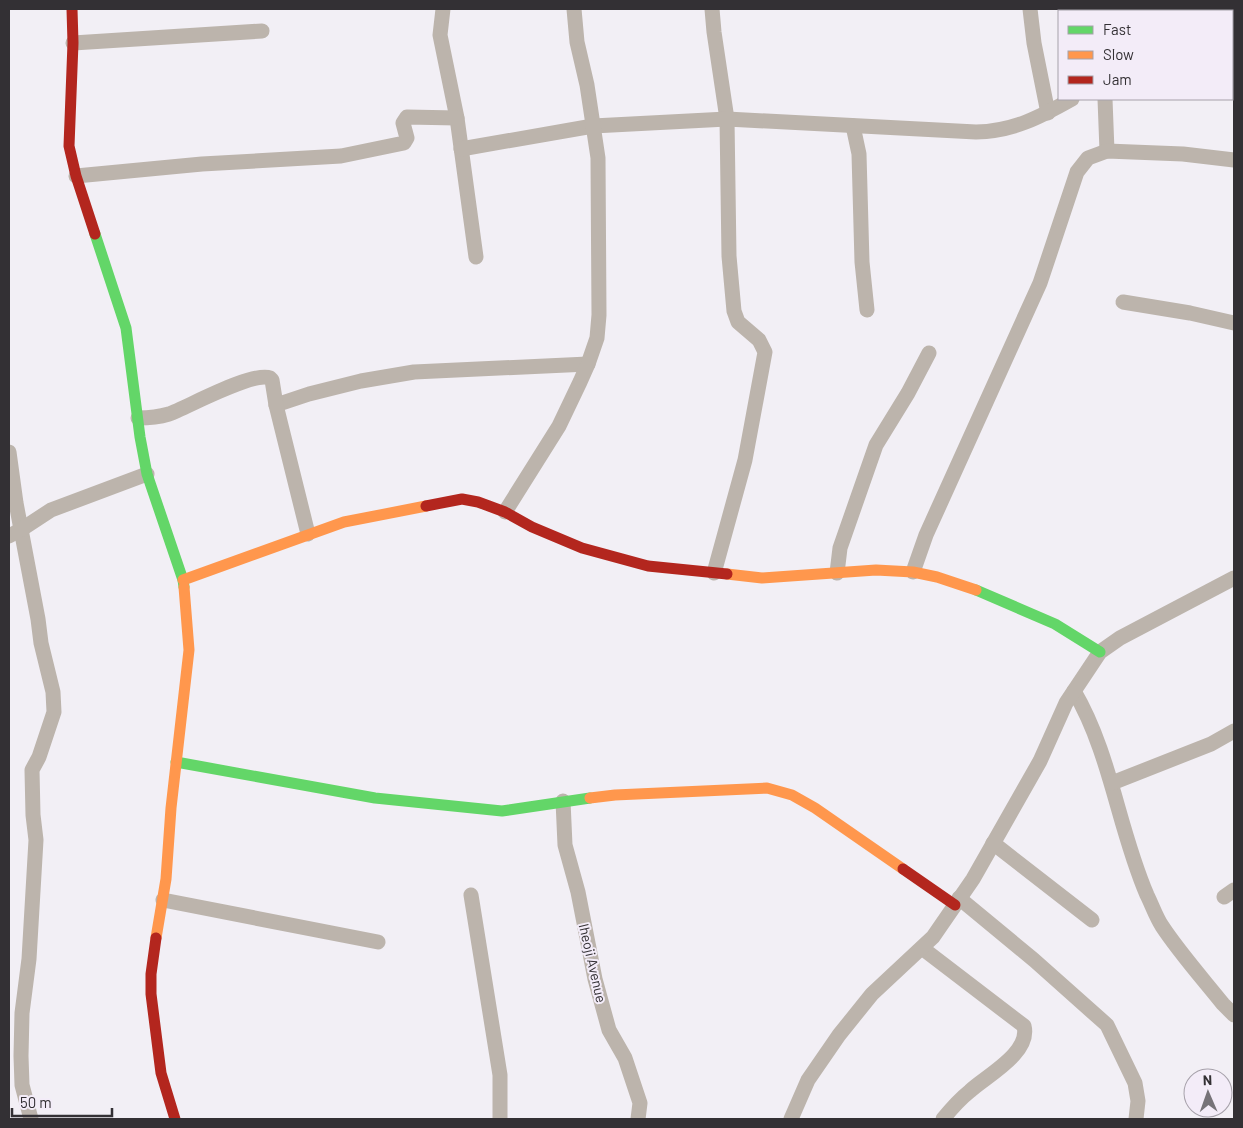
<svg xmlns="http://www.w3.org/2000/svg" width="1243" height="1128" font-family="Barlow,sans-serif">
  <rect width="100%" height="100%" fill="#f2eff5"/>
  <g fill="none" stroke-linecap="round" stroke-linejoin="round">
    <g stroke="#bcb4ac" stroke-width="15">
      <path d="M443,9L440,35L457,118L476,257"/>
      <path d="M712,9L714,32L727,119L729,256L734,311L738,322L759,340L765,352L745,460L714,573"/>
      <path d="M1030,9L1034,43L1048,113"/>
      <path d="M1155,9V11"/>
      <path d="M73,43L262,31"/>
      <path d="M1105,99L1107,151"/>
      <path d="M853,126L859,154L862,262L867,310"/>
      <path d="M461,149L593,126L727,119L976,132C1014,131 1040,117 1072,99"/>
      <path d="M76,176L202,164L341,156L404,143L407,138L403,123L407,117L457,118"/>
      <path d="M1123,302L1190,313L1234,323"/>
      <path d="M276,405L309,394L361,381L414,372L588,364"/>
      <path d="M138,418C148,418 159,417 169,414C188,407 253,371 270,378L272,380L276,405L308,534"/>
      <path d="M9,452L16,503L38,619L41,643L53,692L54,712L39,757L32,770L33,815L36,840L29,959L22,1013L21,1056L22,1085L31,1119"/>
      <path d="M505,512L559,426L580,382L588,364L597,338L599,315L598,158L587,85L577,42L574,9"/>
      <path d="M9,536L22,529L51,510L147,474"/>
      <path d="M913,572L926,535L1040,283L1077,172L1088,158L1107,151L1183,154L1234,160"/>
      <path d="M837,573L840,548L876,445L908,393L929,353"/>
      <path d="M1074,691C1111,754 1118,828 1147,895C1152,905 1156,917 1162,926C1179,952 1203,979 1223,1004L1234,1015"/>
      <path d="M1112,783L1211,744L1234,731"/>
      <path d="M563,801L565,845L578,892L595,979L609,1030L625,1058L640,1103L638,1119"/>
      <path d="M993,843L1092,920"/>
      <path d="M471,895L500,1075V1119"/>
      <path d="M1224,897L1234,890"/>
      <path d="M959,898L1034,960L1107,1025L1135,1083L1138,1101L1136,1119"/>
      <path d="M163,900L378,942"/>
      <path d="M922,948L1024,1026C1031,1053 986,1076 970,1091C960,1099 951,1109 943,1119"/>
      <path d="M791,1119L808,1080L839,1035L872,994L933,937L973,879L1040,761L1066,703L1100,652L1120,638L1234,578"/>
    </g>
    <g stroke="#63d668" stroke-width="11">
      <path d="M95,234L126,328L140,437L147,474L183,580L184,587"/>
      <path d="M976,590L1055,624L1100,652"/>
      <path d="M176,762L375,798L502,811L590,798"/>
    </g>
    <g stroke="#ff974d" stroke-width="11">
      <path d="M727,574L762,578L876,570L913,572L937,577L976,590"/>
      <path d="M183,580L344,522L426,506"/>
      <path d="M590,798L615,795L767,788L792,795L815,808L903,869"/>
      <path d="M156,938L166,879L171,808L189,650L184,587"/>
    </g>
    <g stroke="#b3261e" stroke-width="11">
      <path d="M72,9L73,43L69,146L76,176L95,234"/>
      <path d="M426,506L462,499L478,502L505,512L532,527L582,548L648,566L727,574"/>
      <path d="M903,869L955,905"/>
      <path d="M156,938L151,974V994L161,1073L175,1119"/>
    </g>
  </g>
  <g text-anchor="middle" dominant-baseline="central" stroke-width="4" stroke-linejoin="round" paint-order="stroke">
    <g font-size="14" fill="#333034" stroke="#f3ecf8">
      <text transform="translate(593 963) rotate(77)">Iheoji Avenue</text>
    </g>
  </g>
  <rect width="1243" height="1128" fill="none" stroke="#333034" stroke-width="20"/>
  <rect x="1058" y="10" width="175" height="90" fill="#f3ecf8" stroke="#a6a1aa"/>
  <rect x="1068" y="26" width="25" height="8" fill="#63d668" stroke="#a6a1aa"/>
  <text x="1103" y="35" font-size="15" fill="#333034">Fast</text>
  <rect x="1068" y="51" width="25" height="8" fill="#ff974d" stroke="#a6a1aa"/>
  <text x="1103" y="60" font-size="15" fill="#333034">Slow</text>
  <rect x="1068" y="76" width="25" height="8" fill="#b3261e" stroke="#a6a1aa"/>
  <text x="1103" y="85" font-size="15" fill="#333034">Jam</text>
  <g transform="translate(1208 1093) rotate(358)"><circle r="24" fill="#f3ecf8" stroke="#a6a1aa"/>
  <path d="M0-4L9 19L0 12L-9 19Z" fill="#767378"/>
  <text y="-8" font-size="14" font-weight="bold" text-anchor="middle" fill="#333034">N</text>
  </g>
  <path d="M12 1108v8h100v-8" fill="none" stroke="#333034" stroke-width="2.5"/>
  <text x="20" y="1108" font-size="15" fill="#333034" stroke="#f3ecf8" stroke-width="4" paint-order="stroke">50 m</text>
</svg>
